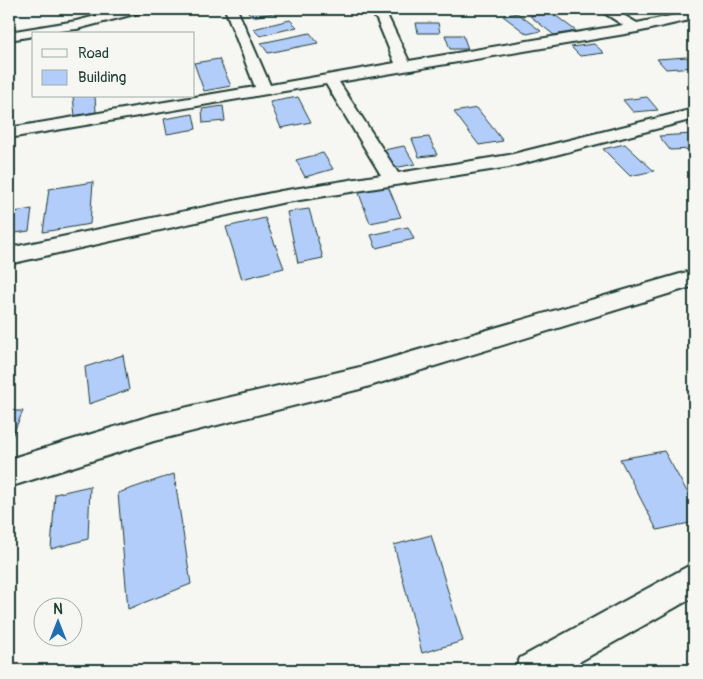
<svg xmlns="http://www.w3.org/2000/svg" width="703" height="679" font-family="Pangolin,sans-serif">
  <rect width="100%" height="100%" fill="#f6f6f2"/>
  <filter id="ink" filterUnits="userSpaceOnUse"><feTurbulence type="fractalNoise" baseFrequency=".02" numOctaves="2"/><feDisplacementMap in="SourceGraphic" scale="10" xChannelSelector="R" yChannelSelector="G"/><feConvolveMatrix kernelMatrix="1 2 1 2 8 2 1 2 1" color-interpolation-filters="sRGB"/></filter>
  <g filter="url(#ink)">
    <g fill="#b3cdfb" stroke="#1f3d34">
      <path d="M246,9H295L252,17Z"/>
      <path d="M551,12L576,31L554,35L530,16Z"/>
      <path d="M517,13L541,31L527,34L503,16Z"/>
      <path d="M290,20L297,27L260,36L253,29Z"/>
      <path d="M416,23H438L440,33H418Z"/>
      <path d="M310,33L318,43L268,53L261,43Z"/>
      <path d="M445,35H463L468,49H450Z"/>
      <path d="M594,44L604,53L580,56L571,47Z"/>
      <path d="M687,57L694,67L666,69L657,59Z"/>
      <path d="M219,59L231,86L204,91L194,63Z"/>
      <path d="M73,96H95L96,112L75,116Z"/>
      <path d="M298,97L311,122L281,128L270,102Z"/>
      <path d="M647,97L658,110L633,112L623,100Z"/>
      <path d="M223,106L225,121L203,123L202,109Z"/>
      <path d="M477,108L503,141L479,145L454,112Z"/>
      <path d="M193,114L196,129L167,134L164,119Z"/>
      <path d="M693,134L694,149L670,150L659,136Z"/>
      <path d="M429,137L437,155L419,157L412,139Z"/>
      <path d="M625,144L654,171L630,176L603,149Z"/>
      <path d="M404,146L415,164L394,168L384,150Z"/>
      <path d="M323,153L333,169L305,177L296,160Z"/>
      <path d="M93,182L90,224L43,232L49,189Z"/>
      <path d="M387,184L401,217L370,223L357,188Z"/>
      <path d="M32,209L29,231L9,234V213Z"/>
      <path d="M309,209L323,258L298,263L287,212Z"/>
      <path d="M265,218L284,268L242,279L226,227Z"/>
      <path d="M408,227L414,239L376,248L371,235Z"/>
      <path d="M123,355L129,390L89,404L85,367Z"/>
      <path d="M9,411H23L9,443Z"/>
      <path d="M664,451L694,504V522L657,530L620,459Z"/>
      <path d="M174,474L191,584L128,609L118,493Z"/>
      <path d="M90,486L88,539L51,549L55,494Z"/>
      <path d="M16,505L10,549H9V506Z"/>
      <path d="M431,535L463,641L422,653L394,545Z"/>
    </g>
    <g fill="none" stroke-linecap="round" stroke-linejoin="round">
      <g stroke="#1f3d34" stroke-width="4">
        <g id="minor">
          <path d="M124,9H144L142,12L77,29L34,34V36L9,40V32L76,21Z"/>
          <path d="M225,9H237L270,85L395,63L377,20L369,9H381L389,19L409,61L623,25L598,9H613L637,23L694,11V19L637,32L339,82L398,173L509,155L694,109V119L509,167L281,203L9,264V248L281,191L381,175L326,84L9,138V128L255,87Z"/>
          <path d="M694,270V286L360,389L154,441L9,487V459L154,415L360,367Z"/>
          <path d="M694,563V597L565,670H515L520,658Z"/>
        </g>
      </g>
      <use href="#minor" fill="#f6f6f2" fill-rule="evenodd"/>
    </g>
  </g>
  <rect width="703" height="679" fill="none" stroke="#f6f6f2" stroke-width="30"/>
  <rect x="15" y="15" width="673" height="649" fill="none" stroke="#1f3d34" stroke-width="2" filter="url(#ink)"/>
  <rect x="32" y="32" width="162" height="65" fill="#f6f6f2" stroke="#a0aca6"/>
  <rect x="42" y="49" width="25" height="8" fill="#f6f6f2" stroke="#a0aca6"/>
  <text x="78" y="58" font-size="15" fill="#1f3d34">Road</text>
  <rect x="42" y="70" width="25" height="15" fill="#b3cdfb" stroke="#a0aca6"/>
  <text x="78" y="82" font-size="15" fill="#1f3d34">Building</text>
  <g transform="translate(58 622)"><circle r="24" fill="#f6f6f2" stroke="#a0aca6"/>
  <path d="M0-4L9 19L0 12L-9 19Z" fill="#1f6fb2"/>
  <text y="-8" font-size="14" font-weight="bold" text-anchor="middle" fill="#1f3d34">N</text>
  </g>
</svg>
